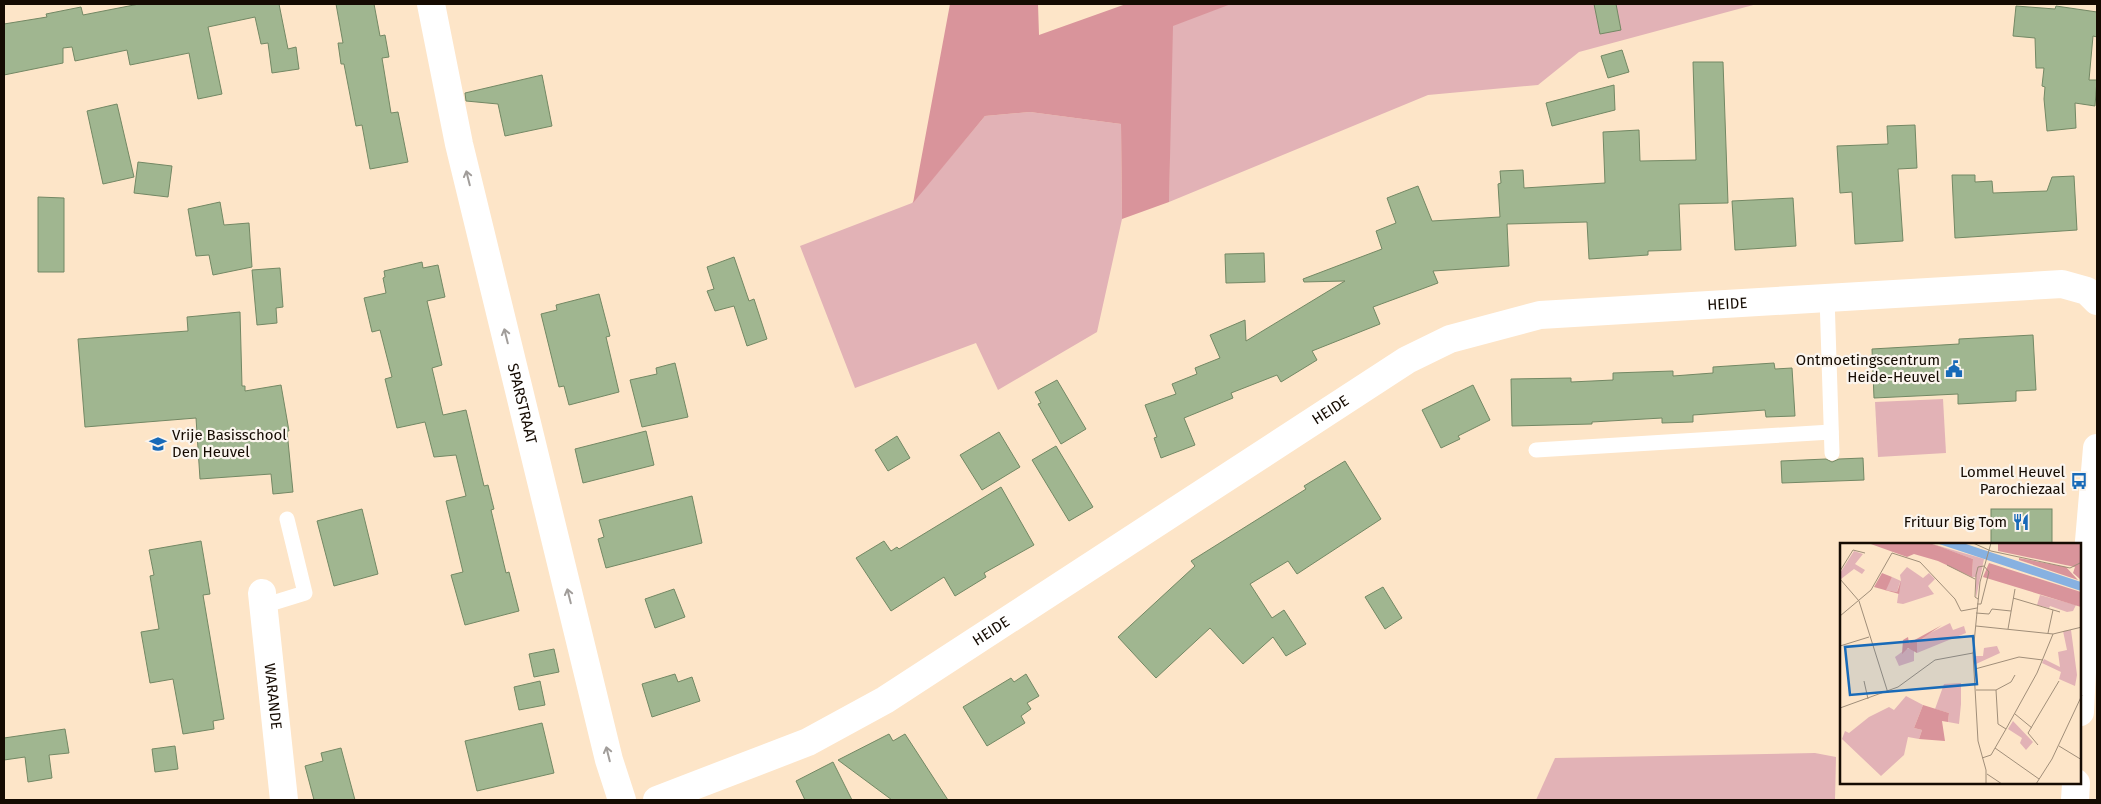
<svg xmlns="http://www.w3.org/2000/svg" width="2101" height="804" font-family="'Fira Sans',sans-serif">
  <rect width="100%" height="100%" fill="#fde5c8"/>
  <g fill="#e2b2b6">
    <path d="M1171,4H1757L1579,52L1538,85L1428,95L1169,202Z"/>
    <path d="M1030,112L1121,124L1122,219L1097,332L998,390L976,343L855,388L800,246L912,203L985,116Z"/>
    <path d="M1943,399L1946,453L1878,457L1875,402Z"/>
    <path d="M1815,753L1836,757L1835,800H1536L1555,758Z"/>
  </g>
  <path fill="#d9949b" d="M950,4H1038L1039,35L1126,4H1231L1173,26L1169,202L1122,219L1121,124L1030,112L985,116L913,203Z"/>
  <g fill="#a0b690" stroke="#738864">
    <path d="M139,4H279L288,49L296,47L299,69L272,73L268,43L261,44L255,17L208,27L222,94L198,99L189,53L130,65L127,50L75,61L72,47L63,48V63L4,75V24L47,17L46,14L81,7L83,15Z"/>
    <path d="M336,4H374L380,36L385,35L389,57L382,58L391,113L398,112L408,162L370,169L362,125L356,126L344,64H341L338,43H343Z"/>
    <path d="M1594,4H1616L1621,30L1600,34Z"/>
    <path d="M2016,6L2055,9L2056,6L2097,12V37L2093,36L2089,80H2097L2095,106L2075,103L2076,128L2047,131L2044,99L2045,87L2042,86L2044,68H2036L2035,38L2013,36Z"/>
    <path d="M1622,50L1629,72L1608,78L1601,56Z"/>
    <path d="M1693,62H1723L1728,203L1679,204L1681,250L1648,251V255L1589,259L1587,222L1507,224L1509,266L1433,271L1438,283L1373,307L1380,324L1312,351L1317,360L1281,382L1277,375L1231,393L1233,398L1184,418L1195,445L1161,458L1154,438L1157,437L1145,405L1176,394L1172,384L1197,374L1195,368L1220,358L1210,335L1245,320L1246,341L1345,281L1304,282L1303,279L1382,249L1376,231L1396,223L1387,198L1418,186L1432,221L1500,217L1498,184L1501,183L1500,171L1523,170L1524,188L1605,183L1603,132L1639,130L1640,161L1696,160Z"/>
    <path d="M542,75L552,126L505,136L498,104L466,101L465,93Z"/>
    <path d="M1614,85L1615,110L1552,126L1546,103Z"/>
    <path d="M117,104L134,177L103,184L87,111Z"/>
    <path d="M1915,125L1917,168L1898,169L1903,241L1855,244L1852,192L1840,193L1837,146L1888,144L1887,126Z"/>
    <path d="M138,162L172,166L168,197L134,193Z"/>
    <path d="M1952,175H1975V182L1992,181L1993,193L2047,191L2052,177L2074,176L2077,230L1955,238Z"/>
    <path d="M38,197L64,198V272H38Z"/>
    <path d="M1793,198L1796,246L1735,250L1732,201Z"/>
    <path d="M220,202L224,225L249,223L252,267L213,275L209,255L196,256L188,209Z"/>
    <path d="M1264,253L1265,282L1226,283L1225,254Z"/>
    <path d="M734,257L749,301L754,299L767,339L747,346L734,306L715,311L707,291L714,289L707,267Z"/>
    <path d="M422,262L423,268L438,265L445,297L427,301L442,365L432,368L443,415L466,410L484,486L488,485L494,509L491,510L506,573L509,572L519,611L465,625L451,575L463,572L446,501L466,496L456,455L434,457L425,422L397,428L385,379L392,377L380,330L372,332L364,298L386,293L383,278L385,277L384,271Z"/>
    <path d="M280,268L283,307L276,308L277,323L257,325L252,270Z"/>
    <path d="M599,294L610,336L606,337L619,392L569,405L564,386L559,387L541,314L557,310L556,305Z"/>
    <path d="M240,312L242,386H245V391L281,385L289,431H287L293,492L273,494L271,474L200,479L196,418L85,427L78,339L188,331L187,317Z"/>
    <path d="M2033,335L2036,390L2016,391V401L1958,404V394L1874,398L1872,349L1959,344V339Z"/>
    <path d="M675,363L688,417L642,427L630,380L657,374L656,368Z"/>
    <path d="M1774,363L1775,369L1792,368L1795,416L1766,417L1765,410L1693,415V422L1662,423V418L1592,422V424L1512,426L1511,379L1571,378V382L1613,380V373L1673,371V376L1713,373V367Z"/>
    <path d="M1057,380L1086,429L1061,444L1038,404L1041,403L1035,392Z"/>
    <path d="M1473,385L1490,420L1458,436L1460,439L1441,448L1422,410Z"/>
    <path d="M646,431L654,465L583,483L575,449Z"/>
    <path d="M999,432L1020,467L982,490L960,455Z"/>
    <path d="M897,436L910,458L888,471L875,450Z"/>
    <path d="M1056,446L1093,507L1069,521L1032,460Z"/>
    <path d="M1863,458L1864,480L1782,483L1781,461L1826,459L1832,462L1839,459Z"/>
    <path d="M1345,461L1381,519L1297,574L1288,561L1250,584L1272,618L1284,610L1306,644L1286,656L1273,637L1243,664L1210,628L1156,678L1118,637L1195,566L1191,561L1306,489L1304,486Z"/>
    <path d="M1001,487L1034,545L984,573L986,577L955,596L944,577L891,611L856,558L884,541L891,551L897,547L899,549Z"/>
    <path d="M692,496L702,543L606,568L598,539L604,537L599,520Z"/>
    <path d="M362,509L378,574L334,586L317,521Z"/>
    <rect x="1991" y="509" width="61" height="35"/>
    <path d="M201,541L210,594L203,595L224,719L213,721L214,729L183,734L173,679L150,683L141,632L159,629L150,576L154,575L149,550Z"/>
    <path d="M1383,587L1402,618L1385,629L1365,597Z"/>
    <path d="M674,589L685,617L655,628L645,599Z"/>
    <path d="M554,649L559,672L534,677L529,654Z"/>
    <path d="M675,674L678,682L692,677L700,701L652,717L642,684Z"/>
    <path d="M1026,674L1039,696L1027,703L1031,709L1021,716L1025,723L987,746L963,707L1011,678L1014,682Z"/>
    <path d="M540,681L545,705L519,710L514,687Z"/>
    <path d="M542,723L554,773L477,791L465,741Z"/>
    <path d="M65,729L69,753L49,755L52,778L28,782L25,757L4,760V738Z"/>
    <path d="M889,734L893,741L905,734L948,800H892L838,760Z"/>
    <path d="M175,746L178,769L155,772L152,749Z"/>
    <path d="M341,748L355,800H314L305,766L323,761L321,753Z"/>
    <path d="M833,762L852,800H805L796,781Z"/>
  </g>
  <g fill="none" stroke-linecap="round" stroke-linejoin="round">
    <g stroke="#fff" stroke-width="15">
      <path d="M1827,297L1832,453"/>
      <path d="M1536,450L1831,432"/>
      <path d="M263,606L305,593L287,519"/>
    </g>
    <g stroke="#fff" stroke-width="28">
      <path id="s1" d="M431,4L459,144L609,760L622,800"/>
      <path id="s2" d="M262,593L284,800"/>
      <path d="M2080,712L2088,553L2097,448"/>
      <path id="s3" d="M657,800L808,742L885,700L1407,360L1450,339L1540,315L2062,284L2087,291L2097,301"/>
      <path d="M2075,800L2076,783"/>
    </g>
  </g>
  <defs><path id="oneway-shaft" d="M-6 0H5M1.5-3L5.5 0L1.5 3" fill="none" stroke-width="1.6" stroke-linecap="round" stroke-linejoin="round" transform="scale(1.25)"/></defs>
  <g stroke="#a19d9a">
    <use href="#oneway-shaft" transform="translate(468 178) rotate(-104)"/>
    <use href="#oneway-shaft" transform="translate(506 336) rotate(-104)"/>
    <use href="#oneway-shaft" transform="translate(569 596) rotate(-104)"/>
    <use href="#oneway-shaft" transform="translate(608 754) rotate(-104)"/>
  </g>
  <defs>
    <g id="civic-bare" transform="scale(1.35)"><path d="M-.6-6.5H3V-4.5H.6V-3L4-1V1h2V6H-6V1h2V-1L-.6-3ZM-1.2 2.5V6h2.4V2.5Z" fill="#186ab8" stroke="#fbf5ee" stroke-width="2.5" paint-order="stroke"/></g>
    <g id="school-bare" transform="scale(1.35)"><path d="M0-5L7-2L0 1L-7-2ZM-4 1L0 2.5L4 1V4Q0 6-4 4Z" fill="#186ab8" stroke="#fbf5ee" stroke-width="2.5" paint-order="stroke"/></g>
    <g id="bus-bare" transform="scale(1.35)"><path d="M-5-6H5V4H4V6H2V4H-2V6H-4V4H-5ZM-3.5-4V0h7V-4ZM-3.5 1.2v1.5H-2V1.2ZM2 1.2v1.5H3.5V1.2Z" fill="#186ab8" stroke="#fbf5ee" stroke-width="2.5" paint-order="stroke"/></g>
    <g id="restaurant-bare" transform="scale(1.35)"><path d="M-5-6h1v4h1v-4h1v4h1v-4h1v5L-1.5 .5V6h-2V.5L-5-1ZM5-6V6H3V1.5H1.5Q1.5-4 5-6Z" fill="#186ab8" stroke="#fbf5ee" stroke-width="2.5" paint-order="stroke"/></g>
  </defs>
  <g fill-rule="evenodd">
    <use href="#civic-bare" x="1954" y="369"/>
    <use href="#school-bare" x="158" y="444"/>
    <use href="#bus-bare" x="2079" y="481"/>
    <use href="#restaurant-bare" x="2021" y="522"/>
  </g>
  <g text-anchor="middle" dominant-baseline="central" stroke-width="4.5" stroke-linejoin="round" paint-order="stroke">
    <g font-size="15" fill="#150b02" stroke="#fbf5ee">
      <text stroke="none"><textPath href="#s3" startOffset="1201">HEIDE</textPath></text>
      <text stroke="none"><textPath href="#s1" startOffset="410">SPARSTRAAT</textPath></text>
      <text stroke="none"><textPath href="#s3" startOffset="781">HEIDE</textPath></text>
      <text stroke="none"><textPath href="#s3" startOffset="376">HEIDE</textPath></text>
      <text stroke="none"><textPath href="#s2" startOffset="104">WARANDE</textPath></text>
    </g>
    <g font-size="15" fill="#150b02" stroke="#fbf5ee" text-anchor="end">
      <text x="1940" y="360">Ontmoetingscentrum<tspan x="1940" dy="17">Heide-Heuvel</tspan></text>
      <text x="172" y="435" text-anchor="start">Vrije Basisschool<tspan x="172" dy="17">Den Heuvel</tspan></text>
      <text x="2065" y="472">Lommel Heuvel<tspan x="2065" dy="17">Parochiezaal</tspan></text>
      <text x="2007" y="522">Frituur Big Tom</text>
    </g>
  </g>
  <g transform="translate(1840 543)">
    <rect width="241" height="241" fill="#fde5c8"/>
    <path d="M89,0L144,16L136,55V34H132L133,16ZM14,8L23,11L15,21L25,27L22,31L14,26L1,36L0,30ZM67,24L83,35L89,30L95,36L88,43L94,51L63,61L57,60L60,39L57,49L45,47L52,34L61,38L60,32ZM200,52L236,62L233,68L227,69L210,63L209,65L197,62ZM110,80L113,87L124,83L126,90L77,110L76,97ZM231,87L237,132L235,143L219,136L221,129L202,120L204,116L220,124L218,109L227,107L223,88ZM157,103L160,110L136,121V113H143L144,105ZM74,105V118L59,123L55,114L66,106ZM121,140V161L119,181L108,179L109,170L95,166L104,141ZM66,153L83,162L74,185L82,187L79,196L68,194L64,212L41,233L2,196L5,188L9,190L29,174L49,164L54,167ZM173,178L193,199L186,207L180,200L182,195L168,186Z" fill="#e2b2b6"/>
    <path d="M28,0H89L101,4L133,16L132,34L98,18L74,11L67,14ZM158,0H241V37L233,30L235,24L158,8ZM179,15L226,24L238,37L179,17ZM149,20L241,49V64L143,34ZM42,30L52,34L46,47L57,49L61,38L59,51L34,44ZM102,82L77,99V110L68,105L62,111L63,97L68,94L69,100ZM83,162L109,170L108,179L102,178L105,198L79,196L82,187L74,185Z" fill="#d9949b"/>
    <path d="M96,0H123L141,6L241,39V48Z" fill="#87b1e1"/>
    <path fill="none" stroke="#a08e79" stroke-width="1" d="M133,0L151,8L230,25L242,19M107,22L135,36M0,28L13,7L25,10M0,36L19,58L48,150M173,55L220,69M137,61H141L149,29L144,23L138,24L136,32L135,54L138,56M136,70L149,71L152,66L171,68M0,73L31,47L52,10L80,19L115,56L121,68L137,65M136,83L213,91L242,84M168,86L175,46M208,90L213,67M0,103L29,94M135,126L179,114L203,117M24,138L28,156M136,147H156L171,139L175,132M156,147L158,181L166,186M0,165L58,144L95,117L133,110M175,171L192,185M198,202L188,190L219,138M219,203L242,217M155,205L199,236M142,215L151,212L166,186L197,130L213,91M147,231L162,241M146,241V227L138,198L133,110L140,39L151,0M196,241L212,216L242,152"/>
    <path fill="#186ab8" fill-opacity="0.15" stroke="#186ab8" stroke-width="2.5" d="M133,93L137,141L10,152L5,104Z"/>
    <rect width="241" height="241" fill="none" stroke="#150b02" stroke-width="2.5"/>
  </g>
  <rect width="2101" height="804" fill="none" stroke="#150b02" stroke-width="10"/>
</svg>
